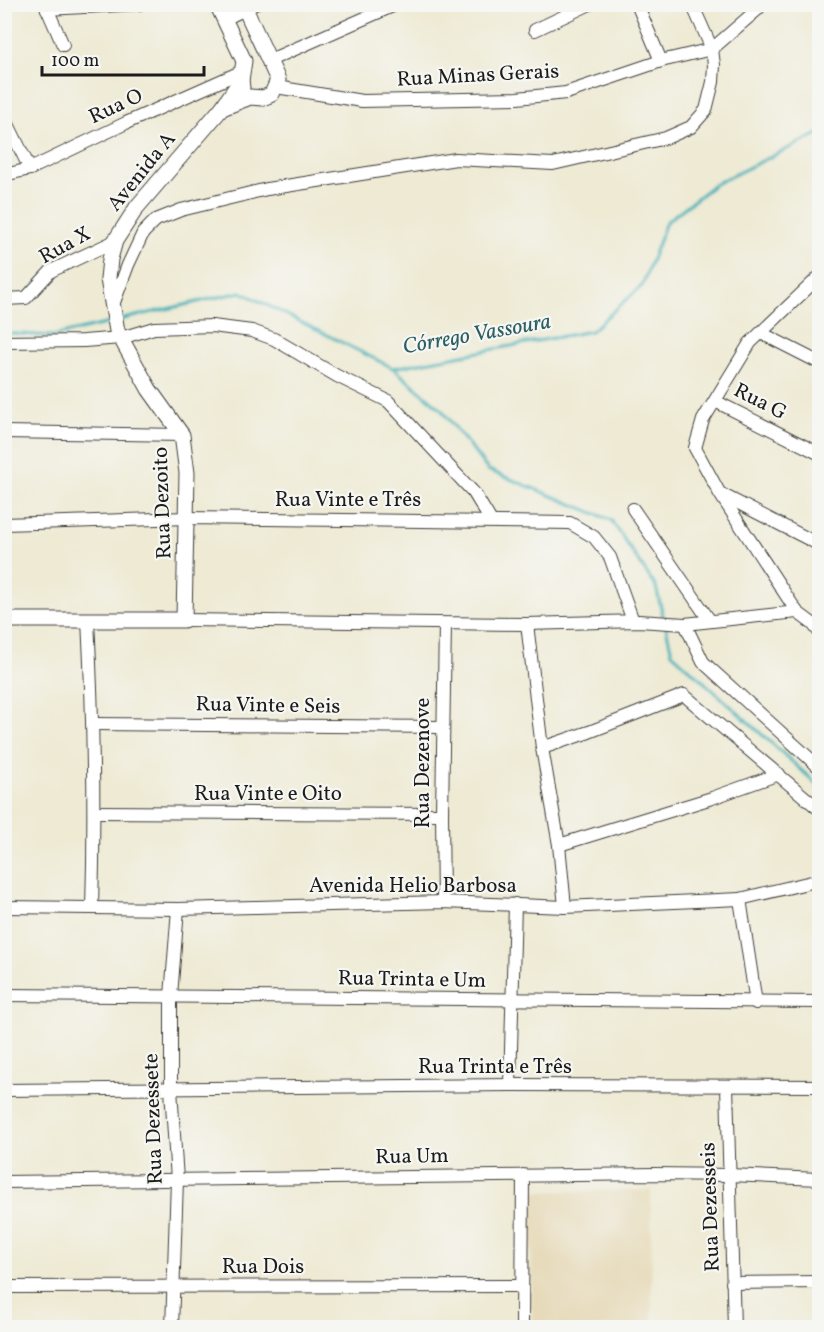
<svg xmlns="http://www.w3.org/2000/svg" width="824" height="1332" font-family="Vollkorn,serif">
  <rect width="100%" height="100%" fill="#f6f6f2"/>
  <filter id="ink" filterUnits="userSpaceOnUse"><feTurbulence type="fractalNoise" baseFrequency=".0167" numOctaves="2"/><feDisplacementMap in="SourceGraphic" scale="12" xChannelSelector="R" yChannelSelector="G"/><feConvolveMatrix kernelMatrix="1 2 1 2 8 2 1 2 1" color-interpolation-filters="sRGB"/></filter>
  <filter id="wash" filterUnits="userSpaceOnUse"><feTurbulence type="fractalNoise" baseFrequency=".008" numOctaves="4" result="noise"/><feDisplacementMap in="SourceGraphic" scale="24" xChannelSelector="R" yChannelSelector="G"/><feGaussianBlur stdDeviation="1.35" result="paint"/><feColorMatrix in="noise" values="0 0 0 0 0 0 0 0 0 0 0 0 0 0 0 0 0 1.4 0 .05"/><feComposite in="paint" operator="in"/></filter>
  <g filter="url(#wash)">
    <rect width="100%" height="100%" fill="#eeead4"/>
    <path fill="#e6daba" d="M651,1190L652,1327H532L531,1192Z"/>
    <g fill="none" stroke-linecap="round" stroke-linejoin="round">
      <g stroke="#40b0b9" stroke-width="3">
        <path d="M119,320L241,292L393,368L440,408L488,470L611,520L656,587L664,620"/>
        <path d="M4,333L53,336L110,323"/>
        <path d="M393,368L591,331L642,286L666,222L715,184L820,133"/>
        <path d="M666,627L672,653L820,787"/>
      </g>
    </g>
  </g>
  <g filter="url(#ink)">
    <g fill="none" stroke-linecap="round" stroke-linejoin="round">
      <g stroke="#3c3b38" stroke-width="14">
        <g id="minor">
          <path d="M45,4L63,45"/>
          <path d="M637,4L661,61"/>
          <path d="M47,9L139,4"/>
          <path d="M225,19L255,4"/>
          <path d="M535,30L590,4"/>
          <path d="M270,60L397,4"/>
          <path d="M276,87L362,101L517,98L566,93L661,61L712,49L758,9L760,4"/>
          <path d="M4,116L30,169"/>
          <path d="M4,175L30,169L126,123L243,71"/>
          <path d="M820,276L750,343L703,420L695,448L720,494L797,612L813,624L820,633"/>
          <path d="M4,299L26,298L51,271L115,241"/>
          <path d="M113,305L128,265L143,233L156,220L181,210L267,189L456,159L553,164L666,138L691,127L706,110L713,82L714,65L712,49L692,4"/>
          <path d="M761,333L820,363"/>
          <path d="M4,342L84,341L121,338L154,328L212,326L252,331L274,339L337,376L388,401L474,493L491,521"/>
          <path d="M715,401L820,454"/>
          <path d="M4,432L182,435"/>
          <path d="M721,494L820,545"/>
          <path d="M633,509L710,621"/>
          <path d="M4,524L187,518L570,523L594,537L610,557L633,621"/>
          <path d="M88,620C93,716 95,811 92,908"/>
          <path d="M184,620L527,624L639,621L685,624L797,612"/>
          <path d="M527,624L542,748L559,845L565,907"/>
          <path d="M685,624L703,662L820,768"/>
          <path d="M94,724L442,727"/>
          <path d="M542,748L589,732L684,695L820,810"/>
          <path d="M95,812L442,814"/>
          <path d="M559,845L712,798L779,774"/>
          <path d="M740,899L756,1003"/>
          <path d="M443,902L442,814L445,624"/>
          <path d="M4,907L178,909L443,902L565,907L740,899L820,880"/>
          <path d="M4,995L820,1002"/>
          <path d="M510,1085L515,904"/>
          <path d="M727,1086L734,1328"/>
          <path d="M4,1090L510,1085L820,1086"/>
          <path d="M4,1182L655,1174L729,1175L820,1179"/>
          <path d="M732,1283L820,1282"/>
          <path d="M4,1287L521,1286"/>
          <path d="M172,1328L177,1180L171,1089V996L178,909"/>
          <path d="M522,1328L523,1175"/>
        </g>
      </g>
      <g stroke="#3c3b38" stroke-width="17">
        <g id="major">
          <path d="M217,4L244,61L241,80L242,88"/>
          <path d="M222,108L250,97L263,98L272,94L278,80L243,4"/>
          <path d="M4,620H184L187,473L182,435L149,389L117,331L108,279L110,259L115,241L137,207L222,108L241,80"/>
        </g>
      </g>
      <use href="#minor" stroke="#fff" stroke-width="12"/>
      <use href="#major" stroke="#fff" stroke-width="15"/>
    </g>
  </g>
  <g text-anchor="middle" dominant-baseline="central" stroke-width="4.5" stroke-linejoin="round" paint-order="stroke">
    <g font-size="21" fill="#1c1c1c" stroke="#f6f6f2">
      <text transform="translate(478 76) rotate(-3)">Rua Minas Gerais</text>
      <text transform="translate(116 107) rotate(-25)">Rua O</text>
      <text transform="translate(142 172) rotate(-51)">Avenida A</text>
      <text transform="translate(65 246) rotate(-29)">Rua X</text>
      <text transform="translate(760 402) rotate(27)">Rua G</text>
      <text x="348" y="500">Rua Vinte e Três</text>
      <text transform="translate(163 503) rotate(-92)">Rua Dezoito</text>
      <text transform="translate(268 706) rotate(1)">Rua Vinte e Seis</text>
      <text transform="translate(423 763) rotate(-90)">Rua Dezenove</text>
      <text x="268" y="794">Rua Vinte e Oito</text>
      <text x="413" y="886">Avenida Helio Barbosa</text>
      <text transform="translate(412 980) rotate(1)">Rua Trinta e Um</text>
      <text x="495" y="1067">Rua Trinta e Três</text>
      <text transform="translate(154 1119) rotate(-92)">Rua Dezessete</text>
      <text transform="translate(412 1157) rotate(-1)">Rua Um</text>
      <text transform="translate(711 1207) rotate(-92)">Rua Dezesseis</text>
      <text x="263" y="1267">Rua Dois</text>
    </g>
    <g font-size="22" font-style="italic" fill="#2c5f63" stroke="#f6f6f2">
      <text transform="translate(477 335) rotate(-10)">Córrego Vassoura</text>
    </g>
  </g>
  <rect width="824" height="1332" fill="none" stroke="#f6f6f2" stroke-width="24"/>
  <path d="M42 66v9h162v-9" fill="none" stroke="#1c1c1c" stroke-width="3"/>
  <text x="51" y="66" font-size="18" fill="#1c1c1c" stroke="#f6f6f2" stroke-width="4.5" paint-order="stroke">100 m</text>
</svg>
